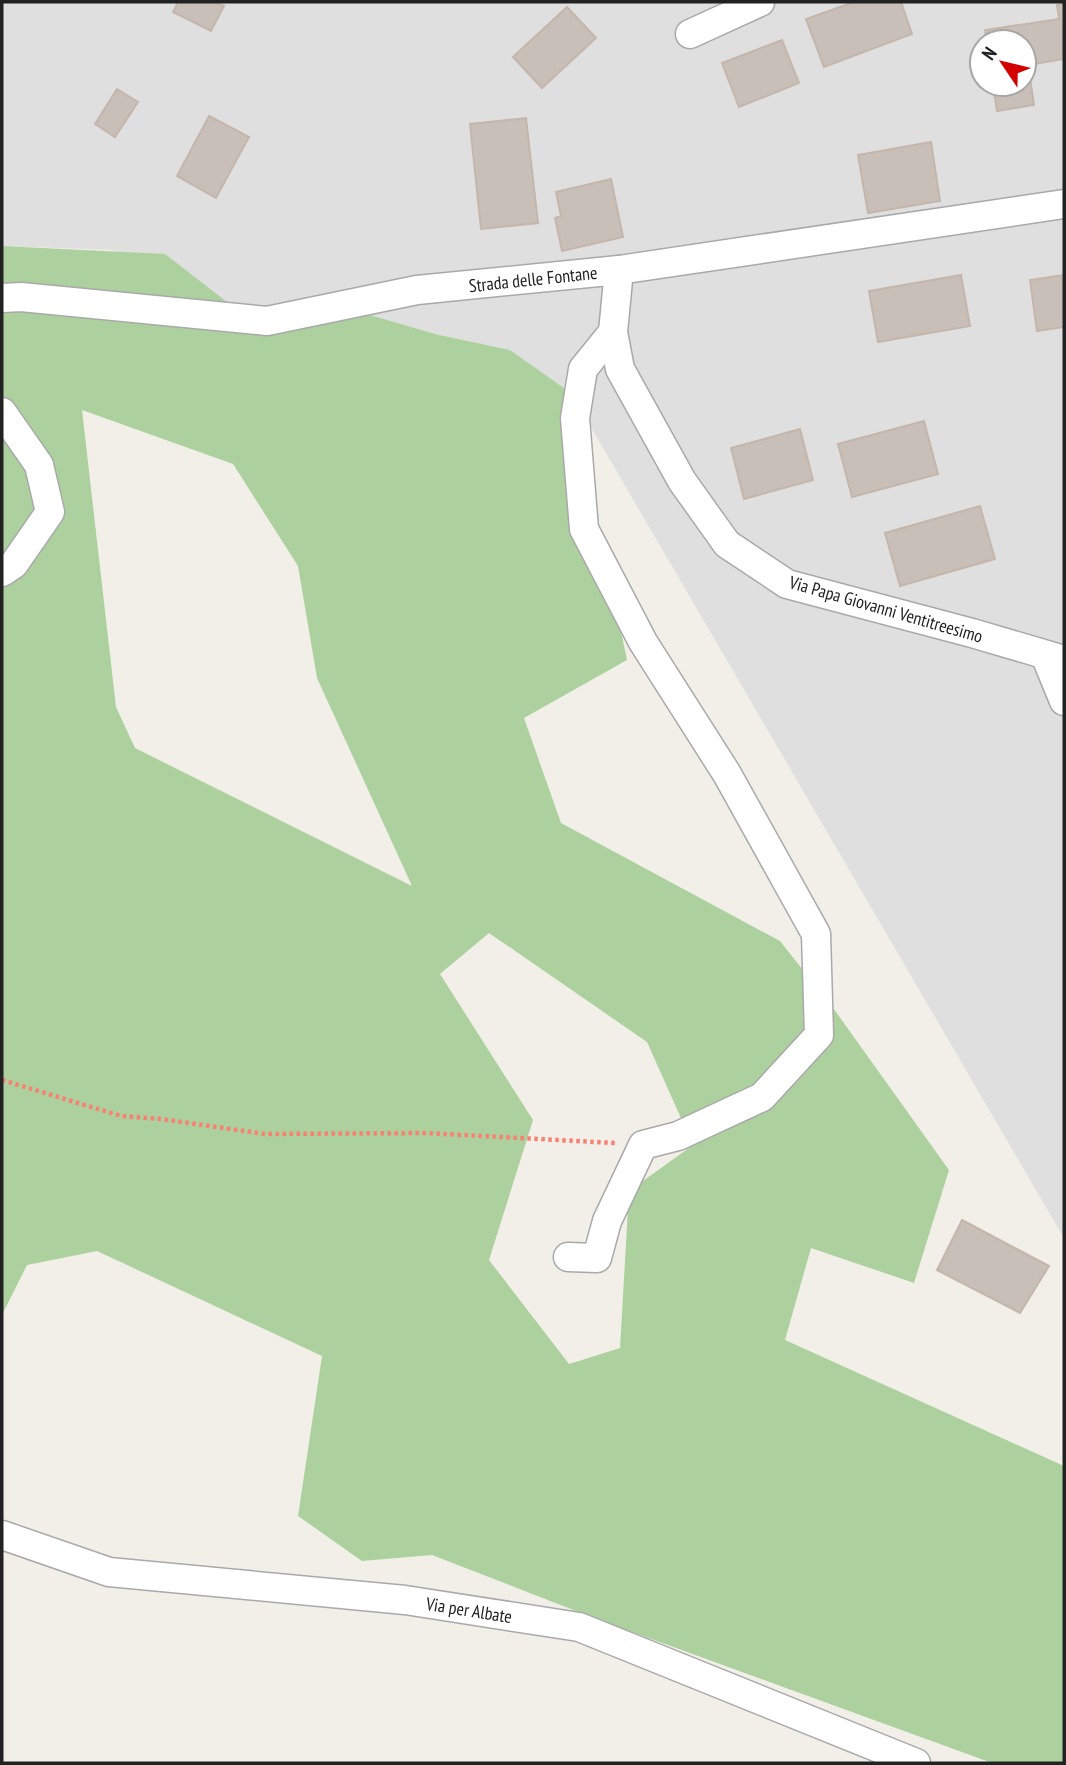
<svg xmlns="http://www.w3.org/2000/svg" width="1066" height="1765" font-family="'PT Sans Narrow',sans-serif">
  <rect width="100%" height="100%" fill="#f2efe9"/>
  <path fill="#e0dfdf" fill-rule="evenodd" d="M2,2H1064V1238L571,393L510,350L435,334L249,319L113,250L2,246ZM982,42H1024V84H982Z"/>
  <path fill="#add19e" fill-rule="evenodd" d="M2,246L165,254L249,319L339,306L435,334L510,350L571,393L627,660L524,718L561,823L780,941L836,1012L949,1170L914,1283L811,1248L785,1340L1064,1466V1763H992L599,1620L432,1555L362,1561L298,1516L322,1356L97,1251L27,1265L2,1315ZM82,410L233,464L298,566L317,678L412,886L135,748L116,707ZM489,933L647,1042L693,1145L629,1191L620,1348L569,1364L489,1260L533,1120L440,974Z"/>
  <g fill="#c7bfb8" stroke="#c4b6ab" stroke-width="2">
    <path d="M178,2H215L224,6L211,31L173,12Z"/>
    <path d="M854,2H901L912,34L824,67L806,19Z"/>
    <path d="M1064,4V59L1028,65L1034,105L997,111L993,84H1024V42H987L985,30L1059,19L1057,5Z"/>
    <path d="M567,7L596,38L542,88L513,57Z"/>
    <path d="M782,40L799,83L739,107L722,63Z"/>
    <path d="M117,89L138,102L115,137L95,124Z"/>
    <path d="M209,116L249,137L216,198L177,176Z"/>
    <path d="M526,118L538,223L481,229L470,124Z"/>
    <path d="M931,142L940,201L868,213L858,155Z"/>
    <path d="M611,179L623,237L562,251L555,218L561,216L556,192Z"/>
    <path d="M961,275L970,326L878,342L869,291Z"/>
    <path d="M1064,275V327L1037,331L1030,280Z"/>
    <path d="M924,421L938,474L852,497L838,444Z"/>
    <path d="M800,429L813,480L744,499L731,448Z"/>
    <path d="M980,506L995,559L900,586L885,533Z"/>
    <path d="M962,1220L1049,1266L1020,1313L937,1270Z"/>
  </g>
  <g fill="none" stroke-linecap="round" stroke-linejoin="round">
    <g stroke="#a9a9a9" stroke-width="31">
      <g id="minor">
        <path d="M690,34L760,2"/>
        <path d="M619,270L613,332L620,369L682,481L727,544L787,584L972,633L1064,660"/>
        <path d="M2,298L21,297L267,321L417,290L619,270L1064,204"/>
        <path d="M2,412L39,465L50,512L14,564L2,572"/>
        <path d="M1045,655L1064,701"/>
        <path d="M568,1257L597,1258L607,1221L643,1145L678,1136L762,1097L819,1035L816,934L727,774L643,642L584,529L575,418L583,369L613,332"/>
        <path d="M2,1535L109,1572L405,1600L579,1627L916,1763"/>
      </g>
    </g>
    <path stroke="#fa8072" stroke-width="4.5" stroke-dasharray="3.5 3.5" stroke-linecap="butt" d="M2,1080L121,1116L161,1119L265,1134L425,1133L615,1143"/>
    <use href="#minor" stroke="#fff" stroke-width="28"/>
  </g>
  <g text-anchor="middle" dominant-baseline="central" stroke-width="5" stroke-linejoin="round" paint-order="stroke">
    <g font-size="18" fill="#222" stroke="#fff">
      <text transform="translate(533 279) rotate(-6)">Strada delle Fontane</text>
      <text transform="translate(886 609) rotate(16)">Via Papa Giovanni Ventitreesimo</text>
      <text transform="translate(469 1610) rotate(9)">Via per Albate</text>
    </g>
  </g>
  <rect width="1066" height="1765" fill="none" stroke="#222222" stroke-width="7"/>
  <g transform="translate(1003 63) rotate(305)"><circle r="33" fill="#ffffff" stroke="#a7a7a7" stroke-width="2"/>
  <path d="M0-5L12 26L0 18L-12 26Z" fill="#d40000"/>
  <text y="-10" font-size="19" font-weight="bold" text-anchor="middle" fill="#222222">N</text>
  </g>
</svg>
